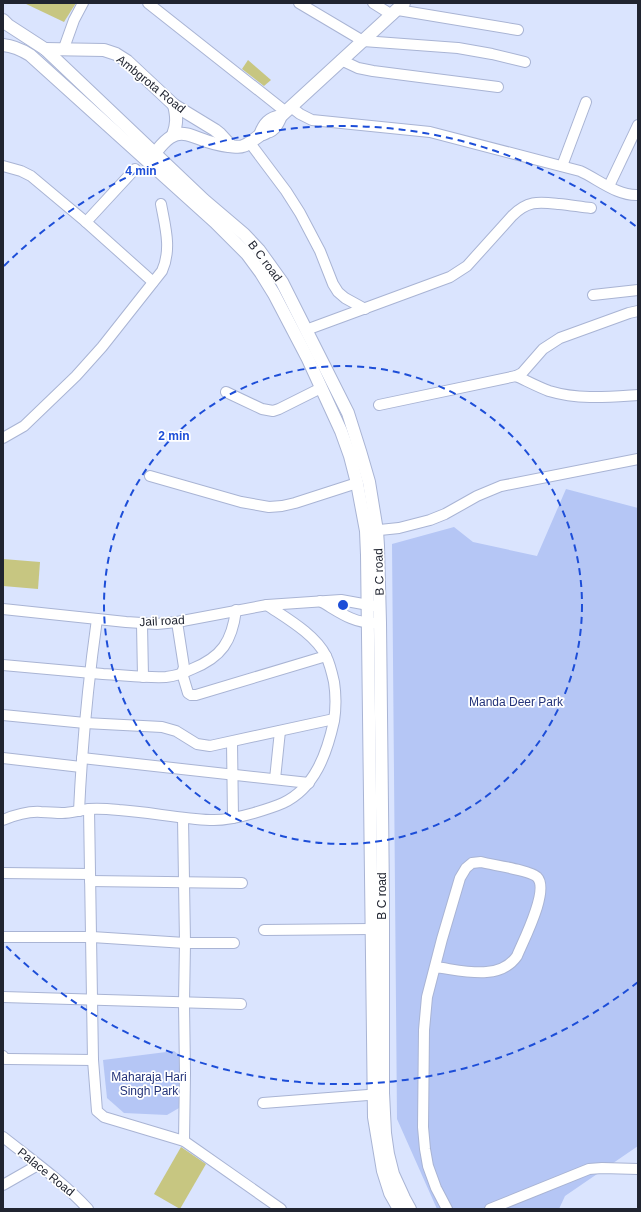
<svg xmlns="http://www.w3.org/2000/svg" width="641" height="1212" font-family="Helvetica,sans-serif">
  <rect width="100%" height="100%" fill="#dae4fe"/>
  <g fill="#b5c6f5">
    <path d="M566,489L638,508V1146L565,1196L559,1209H437L397,1119L392,544L454,527L473,542L537,556Z"/>
    <path d="M174,1051L179,1055V1108L167,1115L124,1113L107,1098L103,1060Z"/>
  </g>
  <g fill="#c7c681">
    <path d="M24,3H76L64,22Z"/>
    <path d="M248,60L271,80L264,86L242,69Z"/>
    <path d="M3,559L40,562L38,589L3,586Z"/>
    <path d="M181,1147L206,1164L180,1209L154,1194Z"/>
  </g>
  <g fill="none" stroke-linecap="round" stroke-linejoin="round">
    <g stroke="#a9b4d4" stroke-width="12">
      <g id="minor">
        <path d="M148,3L286,112"/>
        <path d="M299,3L363,41L458,48L492,54L525,62"/>
        <path d="M373,3L392,15"/>
        <path d="M398,10L518,30"/>
        <path d="M64,48L74,20L83,3"/>
        <path d="M341,60L358,68L373,71L498,87"/>
        <path d="M291,107L300,114L312,120L430,132L580,171C598,179 617,196 638,195"/>
        <path d="M250,143L286,191L300,213L320,251L333,284L338,292L345,298L365,309"/>
        <path d="M3,166L21,171L31,176L86,222L153,282"/>
        <path d="M562,166L586,102"/>
        <path d="M609,186L638,125"/>
        <path d="M86,222L135,169"/>
        <path d="M593,295L638,290"/>
        <path d="M306,330L450,277L467,266L512,216C528,200 539,202 559,204C570,205 581,207 591,208"/>
        <path d="M516,376C527,381 538,387 549,391C579,400 608,397 638,395"/>
        <path d="M226,392L262,409L273,411L279,409L321,388"/>
        <path d="M379,405L516,376L522,373L543,349L560,338L629,313L638,311"/>
        <path d="M3,438L24,426L76,376L102,347L162,271C172,249 165,226 161,204"/>
        <path d="M150,476L241,502L269,507L282,506L295,503L357,483"/>
        <path d="M370,531L399,528L430,520L445,514L477,496L501,486L638,459"/>
        <path d="M320,601C338,611 352,623 374,623"/>
        <path d="M3,609L126,622L157,624L177,622L267,605L341,600L374,606"/>
        <path d="M177,622L184,667L182,673L188,693L191,695H196L326,656"/>
        <path d="M142,624L143,677"/>
        <path d="M3,665C36,668 69,671 103,674C124,675 145,678 166,677C176,676 184,673 192,669C222,657 232,641 236,610"/>
        <path d="M3,715L85,723L162,727L176,731L197,744L210,746L334,719"/>
        <path d="M232,742L233,818"/>
        <path d="M3,758L81,767"/>
        <path d="M82,758L309,783"/>
        <path d="M275,779L280,731"/>
        <path d="M89,809L92,999L93,1060L97,1111L104,1117L184,1141L281,1209"/>
        <path d="M79,811C82,746 88,683 97,619"/>
        <path d="M183,818L185,943L184,1003L185,1073L184,1141"/>
        <path d="M3,820C15,815 27,811 41,812C48,812 55,813 62,813C71,813 80,810 89,809C99,808 109,809 119,810C150,812 180,819 210,820C225,821 240,817 254,813C264,810 274,807 283,803C315,788 327,753 334,721C336,708 336,695 334,682C332,673 330,664 326,656C315,634 286,618 267,605"/>
        <path d="M3,873L90,874"/>
        <path d="M90,881L242,883"/>
        <path d="M264,930L372,929"/>
        <path d="M3,937H92L185,943H234"/>
        <path d="M435,967C461,970 499,982 517,956C523,941 550,890 537,877C530,870 492,865 481,862L472,863L466,868L460,878L442,939L427,997L424,1030L423,1127L425,1149L428,1166L436,1188L447,1209"/>
        <path d="M3,997L241,1004"/>
        <path d="M3,1056L5,1059H9L93,1060"/>
        <path d="M263,1103L381,1094"/>
        <path d="M3,1137C32,1160 63,1182 88,1209"/>
        <path d="M3,1185L38,1165"/>
        <path d="M490,1209L589,1169L602,1168L638,1169"/>
      </g>
    </g>
    <g stroke="#a9b4d4" stroke-width="14">
      <g id="major">
        <path d="M3,20L8,25L45,49L204,200L244,234L259,250L282,282L348,413L360,451L369,482L377,531L378,546L380,623L383,898V1093L385,1133L388,1154L393,1174L404,1198L410,1209"/>
        <path d="M3,45C13,46 22,50 30,55L215,222L247,254L261,273L274,294L308,359L341,431L350,456L357,483L366,531L367,555L374,1117L383,1171L390,1193L399,1209"/>
        <path d="M45,49L104,50L116,54L127,61L174,105L215,130L220,134L231,146"/>
        <path d="M173,135C177,124 177,117 174,105"/>
        <path d="M260,135C264,124 269,118 281,116"/>
        <path d="M151,159C181,114 188,142 228,146C233,146 239,148 243,146C250,144 254,139 259,136C261,134 265,134 267,132C275,130 278,123 281,116L404,3"/>
      </g>
    </g>
    <use href="#minor" stroke="#fff" stroke-width="10"/>
    <use href="#major" stroke="#fff" stroke-width="12"/>
  </g>
  <g fill="none" stroke="#1d4ed8" stroke-width="2" stroke-dasharray="7 5">
    <circle cx="343" cy="605" r="239"/>
    <path d="M638 982A479 479 0 0 1 4 944M4 266A479 479 0 0 1 638 228"/>
  </g>
  <g text-anchor="middle" dominant-baseline="central" stroke-width="3.5" stroke-linejoin="round" paint-order="stroke">
    <g font-size="12" fill="#202430" stroke="#fff">
      <text transform="translate(151 84) rotate(39)">Ambgrota Road</text>
      <text transform="translate(265 261) rotate(53)">B C road</text>
      <text transform="translate(379 572) rotate(-92)">B C road</text>
      <text transform="translate(162 621) rotate(-3)">Jail road</text>
      <text transform="translate(382 896) rotate(-90)">B C road</text>
      <text transform="translate(46 1172) rotate(39)">Palace Road</text>
    </g>
    <g font-size="12" fill="#24347a" stroke="#fff">
      <text x="516" y="702">Manda Deer Park</text>
      <text x="149" y="1077">Maharaja Hari<tspan x="149" dy="14">Singh Park</tspan></text>
    </g>
  </g>
  <circle cx="343" cy="605" r="6" fill="#1d4ed8" stroke="#fff" stroke-width="2"/>
  <g font-size="12" text-anchor="middle" font-weight="bold" fill="#1d4ed8" stroke="#fff" stroke-width="3.5" stroke-linejoin="round" paint-order="stroke">
    <text x="141" y="175">4 min</text>
    <text x="174" y="440">2 min</text>
  </g>
  <rect width="641" height="1212" fill="none" stroke="#202430" stroke-width="8"/>
</svg>
